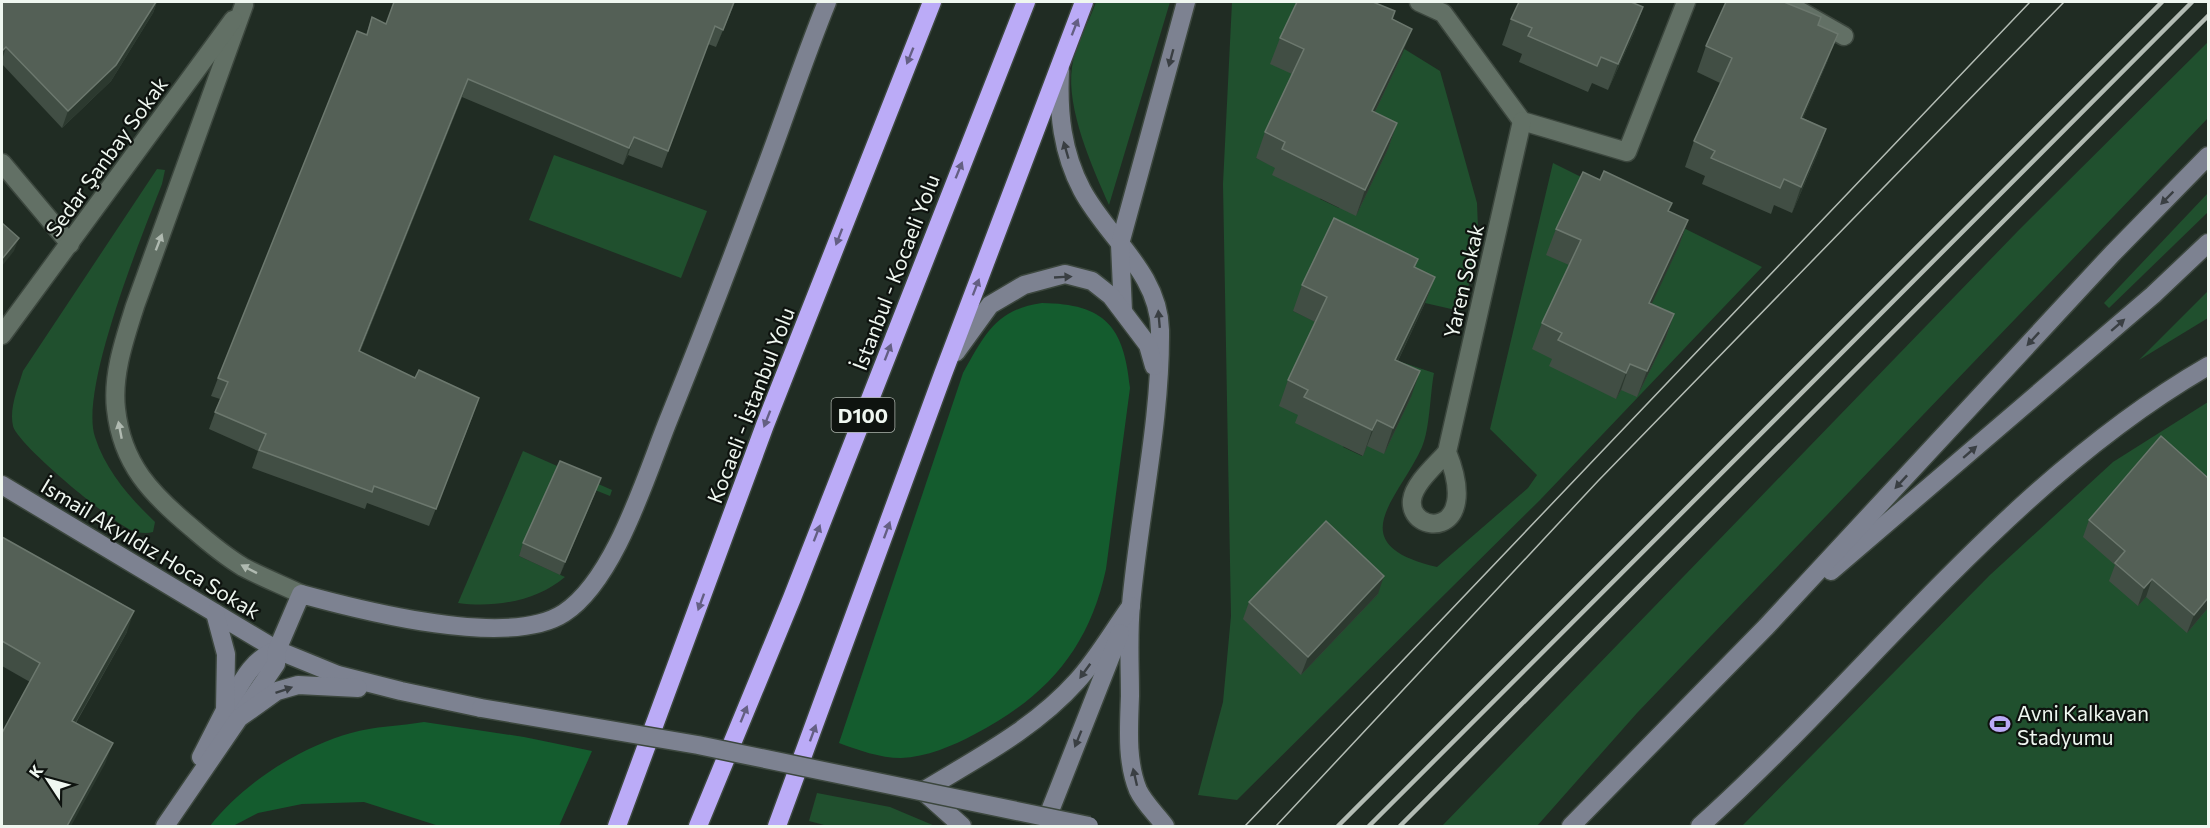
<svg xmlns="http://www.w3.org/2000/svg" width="2210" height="828" font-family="Commissioner,sans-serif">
  <rect width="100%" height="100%" fill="#202c23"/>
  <g fill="#20502e">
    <path d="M1096,2H1170L1109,205C1092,166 1066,109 1072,67C1075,46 1089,22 1096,2Z"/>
    <path d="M1232,2H1297L1302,79L1256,158L1324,191L1320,199L1339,208L1355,134L1385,37L1440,71L1477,203L1479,254L1460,311L1425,303L1293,311L1324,326L1347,439L1343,447L1362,456L1398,361L1434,373C1430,394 1430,428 1422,447C1399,499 1339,544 1437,567L1528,488L1537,475L1490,429L1553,163L1762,267L1540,500L1237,800L1198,795L1223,702L1231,616L1223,184Z"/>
    <path d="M2208,42V118L1637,713L1537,826H1442L2017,232Z"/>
    <path d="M554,155L707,211L681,278L529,220Z"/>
    <path d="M157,169L165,170L162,184C142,235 79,389 95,437C106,471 130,498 155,522L153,532C146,534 138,533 131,530C110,521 18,445 13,426C9,408 18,388 23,371Z"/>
    <path d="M2208,193V212L2109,308L2104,303Z"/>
    <path d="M2208,291V318L2139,360Z"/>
    <path d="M2208,402V826H1742L1990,575L2113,462Z"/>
    <path d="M523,451L612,490L610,496L555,474L519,556L565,577C537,601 495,608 458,603Z"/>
    <path d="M817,793L890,807L935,826H828L809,821Z"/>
  </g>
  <g fill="#145c2e">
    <path d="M1042,303C1105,304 1124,326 1130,388L1106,569C1089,649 1046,697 975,734C953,746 926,757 901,758C880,758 858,750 839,743L963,373C984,336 996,309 1042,303Z"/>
    <path d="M424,722L524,737L592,751L559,826H439L364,802L302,804L258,813L233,826H210C242,784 300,747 351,733C374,726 401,726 424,722Z"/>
  </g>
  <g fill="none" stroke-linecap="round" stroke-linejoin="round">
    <g stroke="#3c473e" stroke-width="21">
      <g id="street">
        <path d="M1419,2L1443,13L1522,121L1627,152L1686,2"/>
        <path d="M1784,2L1844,36"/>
        <path d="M244,5L135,306C125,338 112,374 116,409C122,464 151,494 192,528C208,542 225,556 243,567C262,577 282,585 301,594"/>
        <path d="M2,163L70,244"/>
        <path d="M2,335L233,20"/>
        <path d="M1447,452C1483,540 1408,535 1412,500C1414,483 1437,464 1447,452L1522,121"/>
      </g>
    </g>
    <g stroke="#3c473e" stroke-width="21">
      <g id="secondary">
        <path d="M1060,71C1058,113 1062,152 1082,190C1107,237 1159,273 1160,330C1161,422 1139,514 1131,605C1128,635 1130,666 1130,696C1129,726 1126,761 1138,790C1144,803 1157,815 1165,826"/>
        <path d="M1123,311L1120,244L1186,2"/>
        <path d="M956,352L990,305L1024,285L1065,274L1092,281L1111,296L1148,345L1154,366"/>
        <path d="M2,485L277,650L338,675L401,691L481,708"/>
        <path d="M1831,571L2153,295L2208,243"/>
        <path d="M227,708C240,685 251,659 277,650"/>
        <path d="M239,718L276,664L277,650L301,594C363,611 509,649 564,613C616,579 647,472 670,416C701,339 731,261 760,183C783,123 803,61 827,2"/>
        <path d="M201,757L225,710L226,654L215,613"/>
        <path d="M165,826L239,718L277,691L298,685L358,688"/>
        <path d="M962,826L923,791C977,758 1034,729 1077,681C1097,659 1113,631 1131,606"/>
        <path d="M1044,826L1120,633"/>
        <path d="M1571,826L1766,627L2113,253L2208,156"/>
        <path d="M1700,826C1869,674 2009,481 2208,366"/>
      </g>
    </g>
    <g stroke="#3c473e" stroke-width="21">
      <g id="highway">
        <path d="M617,826L765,425L932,2"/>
        <path d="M698,826L792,598L1026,2"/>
        <path d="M777,826L943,374L1084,2"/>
      </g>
    </g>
    <use href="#street" stroke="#627065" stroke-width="18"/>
    <use href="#secondary" stroke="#7d8291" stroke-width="18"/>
    <use href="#highway" stroke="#bbabf7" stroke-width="18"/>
    <g stroke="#b3bcb4" stroke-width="1.5">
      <path d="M1245,826L2030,2"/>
      <path d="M1276,826L1598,481L2064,2"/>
    </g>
    <g stroke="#b3bcb4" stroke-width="4.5">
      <path d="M1338,826L2162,2"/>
      <path d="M1369,826L2192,2"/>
      <path d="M1400,826L2208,16"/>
    </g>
    <g stroke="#3c473e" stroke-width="21" stroke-linecap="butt">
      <path id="secondary-bridge" d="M481,708L698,745L1089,826"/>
    </g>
    <use href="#secondary-bridge" stroke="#7d8291" stroke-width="18"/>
  </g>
  <g fill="#414e44">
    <path d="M2,2H157L153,13L111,81L62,128L2,64Z"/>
    <path d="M394,2H735L716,47L708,44L662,168L628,155L623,165L462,97L360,352L473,415L429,526L367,503L365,509L252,468L258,451L209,429L220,399L211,396L218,378L366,35L372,17L386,24Z"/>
    <path d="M1643,7L1634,33L1608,90L1592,83L1588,92L1519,62L1522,54L1502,45L1511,19Z"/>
    <path d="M1392,20L1402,55L1375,112L1397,123L1388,149L1356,216L1272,175L1275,168L1256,158L1265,132L1292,74L1270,64L1280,38Z"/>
    <path d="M1818,25L1828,60L1803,118L1826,129L1817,155L1792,213L1774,205L1771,214L1702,184L1705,176L1685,167L1694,141L1720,83L1697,72L1706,46Z"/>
    <path d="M1600,180L1688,220L1679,246L1651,304L1674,314L1665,340L1637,397L1621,390L1616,399L1549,366L1552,359L1532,349L1542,323L1569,265L1546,255L1556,229Z"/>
    <path d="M1418,259L1415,268L1435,277L1425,303L1398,361L1411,397L1384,454L1367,446L1363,456L1295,423L1298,415L1279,406L1288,380L1315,322L1293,311L1302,285Z"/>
    <path d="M596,491L560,575L519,556L523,543Z"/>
    <path d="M2089,520L2208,608L2187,633L2146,597L2138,606L2109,581L2115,565L2083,537Z"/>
    <path d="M2,537L127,632L76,723L105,764L30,682L2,666Z"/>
    <path d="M1378,594L1301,675L1243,619L1249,602Z"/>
  </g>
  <g fill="#2c392f">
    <path d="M156,2H157L153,13L111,81L62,128L68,111Z"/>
    <path d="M734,2H735L716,47L723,30Z"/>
    <path d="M1643,7L1634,33L1608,90L1618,64Z"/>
    <path d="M1412,29L1402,55L1363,137L1372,111Z"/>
    <path d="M1838,34L1828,60L1792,144L1801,118Z"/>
    <path d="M6,47L2,60V51Z"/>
    <path d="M468,79L462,97L353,369L359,351Z"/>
    <path d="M1397,123L1388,149L1356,216L1365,190Z"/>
    <path d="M1826,129L1817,155L1792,213L1801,187Z"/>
    <path d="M634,137L628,155L623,165L629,148Z"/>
    <path d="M1688,220L1679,246L1640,329L1649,303Z"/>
    <path d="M19,238L14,251L2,266V259Z"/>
    <path d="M1435,277L1425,303L1386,386L1395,360Z"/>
    <path d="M1674,314L1665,340L1637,397L1647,371Z"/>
    <path d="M1630,364L1621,390L1616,399L1626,373Z"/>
    <path d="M1420,371L1411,397L1384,454L1393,428Z"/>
    <path d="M1377,420L1367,446L1363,456L1372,430Z"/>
    <path d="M601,478L596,491L560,575L565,562Z"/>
    <path d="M1384,576L1378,594L1301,675L1308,657Z"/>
    <path d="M2152,579L2146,597L2138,606L2144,588Z"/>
    <path d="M2208,598V608L2187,633L2194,615Z"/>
    <path d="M134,611L127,632L65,741L72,721Z"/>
    <path d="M113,743L105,764L71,826H67Z"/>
  </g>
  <g fill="#546056" stroke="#6c786e" stroke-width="1.5">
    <path d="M2,2H156L116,65L68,111L6,47L2,51Z"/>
    <path d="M394,2H734L723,30L715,26L668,151L634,137L629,148L468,79L359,351L415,378L419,370L479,398L436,509L374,486L372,492L259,450L266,434L215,412L228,382L218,378L357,31L367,35L372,17L386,24Z"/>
    <path d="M1297,2H1373L1395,11L1392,19L1412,29L1372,111L1397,123L1365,190L1282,149L1285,142L1265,132L1304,49L1280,38Z"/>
    <path d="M1519,2H1631L1643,7L1618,64L1601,57L1597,66L1528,36L1532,28L1511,19Z"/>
    <path d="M1726,2H1784L1821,17L1818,25L1838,34L1801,118L1826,129L1801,187L1784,179L1780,188L1711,158L1715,151L1694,141L1732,58L1706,46Z"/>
    <path d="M1604,171L1672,203L1668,211L1688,220L1649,303L1674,314L1647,371L1630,364L1626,373L1558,340L1562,333L1542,323L1581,240L1556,229L1583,172L1600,180Z"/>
    <path d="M1334,218L1418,259L1414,267L1435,277L1395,360L1420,371L1393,428L1377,420L1372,430L1304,397L1308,390L1288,380L1327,297L1302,285Z"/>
    <path d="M2,223L19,238L2,259Z"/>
    <path d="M2161,436L2208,478V598L2194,615L2152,579L2144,588L2115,563L2125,551L2089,520Z"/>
    <path d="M560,461L601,478L565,562L523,543Z"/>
    <path d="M1326,521L1384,576L1308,657L1249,602Z"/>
    <path d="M2,537L134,611L72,721L113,743L67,826H2V733L40,663L2,641Z"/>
  </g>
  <defs><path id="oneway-solid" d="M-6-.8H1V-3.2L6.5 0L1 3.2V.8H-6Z" transform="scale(1.5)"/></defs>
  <g fill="#645f83">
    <use href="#oneway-solid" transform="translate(1075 27) rotate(-69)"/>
    <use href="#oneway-solid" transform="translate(910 56) rotate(112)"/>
    <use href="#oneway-solid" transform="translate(959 170) rotate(-68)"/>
    <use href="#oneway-solid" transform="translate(839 237) rotate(111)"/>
    <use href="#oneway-solid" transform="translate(976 287) rotate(-69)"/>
    <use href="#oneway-solid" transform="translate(888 352) rotate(-69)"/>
    <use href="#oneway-solid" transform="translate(767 419) rotate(111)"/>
    <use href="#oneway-solid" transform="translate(887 530) rotate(-70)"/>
    <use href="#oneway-solid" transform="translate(817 533) rotate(-69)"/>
    <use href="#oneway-solid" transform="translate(701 602) rotate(110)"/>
    <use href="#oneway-solid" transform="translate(744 714) rotate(-68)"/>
    <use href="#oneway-solid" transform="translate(813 733) rotate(-70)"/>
  </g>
  <g fill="#3a3f43">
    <use href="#oneway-solid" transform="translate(1171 58) rotate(105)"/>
    <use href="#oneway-solid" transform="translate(1066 150) rotate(-106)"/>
    <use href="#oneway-solid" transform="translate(2167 198) rotate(135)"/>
    <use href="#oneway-solid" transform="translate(1063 277) rotate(-3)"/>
    <use href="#oneway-solid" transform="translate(1159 319) rotate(-95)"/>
    <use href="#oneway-solid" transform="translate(2118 325) rotate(-41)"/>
    <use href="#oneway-solid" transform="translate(2033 339) rotate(133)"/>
    <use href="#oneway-solid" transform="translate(1970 452) rotate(-41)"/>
    <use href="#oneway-solid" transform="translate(1901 482) rotate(133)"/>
    <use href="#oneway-solid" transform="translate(1085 671) rotate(126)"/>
    <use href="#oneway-solid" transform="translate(284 690) rotate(-19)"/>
    <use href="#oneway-solid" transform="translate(1078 739) rotate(112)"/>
    <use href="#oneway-solid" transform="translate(1135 777) rotate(-103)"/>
  </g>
  <g fill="#b0bab1">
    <use href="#oneway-solid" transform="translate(159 242) rotate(-69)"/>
    <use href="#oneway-solid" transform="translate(120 430) rotate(-101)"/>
    <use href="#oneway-solid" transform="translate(249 569) rotate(-153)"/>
  </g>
  <defs>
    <g id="stadium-bare" transform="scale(1.62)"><path d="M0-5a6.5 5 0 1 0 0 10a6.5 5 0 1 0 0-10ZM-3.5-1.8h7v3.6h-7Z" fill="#baaaf6" stroke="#0e130f" stroke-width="2.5" paint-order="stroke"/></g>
  </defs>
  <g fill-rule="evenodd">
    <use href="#stadium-bare" x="2000" y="724"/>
  </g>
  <g text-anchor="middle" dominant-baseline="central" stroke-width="4.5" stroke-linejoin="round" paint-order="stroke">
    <rect fill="#0e130f" stroke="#acb3ac" stroke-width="1.5" x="831.5" y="398" width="63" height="34" rx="4.5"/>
    <g font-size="20" font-weight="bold" fill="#eff7f0">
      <text x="863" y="415">D100</text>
    </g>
    <g font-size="21" fill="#eff7f0" stroke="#0e130f">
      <text transform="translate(106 156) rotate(-54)">Sedar Şanbay Sokak</text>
      <text transform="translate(895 272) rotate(-69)">İstanbul - Kocaeli Yolu</text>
      <text transform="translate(1463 281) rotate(-77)">Yaren Sokak</text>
      <text transform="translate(750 405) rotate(-69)">Kocaeli - İstanbul Yolu</text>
      <text transform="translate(151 548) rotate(31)">İsmail Akyıldız Hoca Sokak</text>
    </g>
    <g font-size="21" fill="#eff7f0" stroke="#0e130f" text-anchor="start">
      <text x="2017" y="712">Avni Kalkavan<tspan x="2017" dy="24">Stadyumu</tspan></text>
    </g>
  </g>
  <rect width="2210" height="828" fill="none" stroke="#eff7f0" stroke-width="6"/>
  <g transform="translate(48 780) rotate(306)" stroke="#0e130f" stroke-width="4.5" paint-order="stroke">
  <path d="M0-4.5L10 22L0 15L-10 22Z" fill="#eff7f0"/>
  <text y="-9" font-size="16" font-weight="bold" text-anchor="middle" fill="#eff7f0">K</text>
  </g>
</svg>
